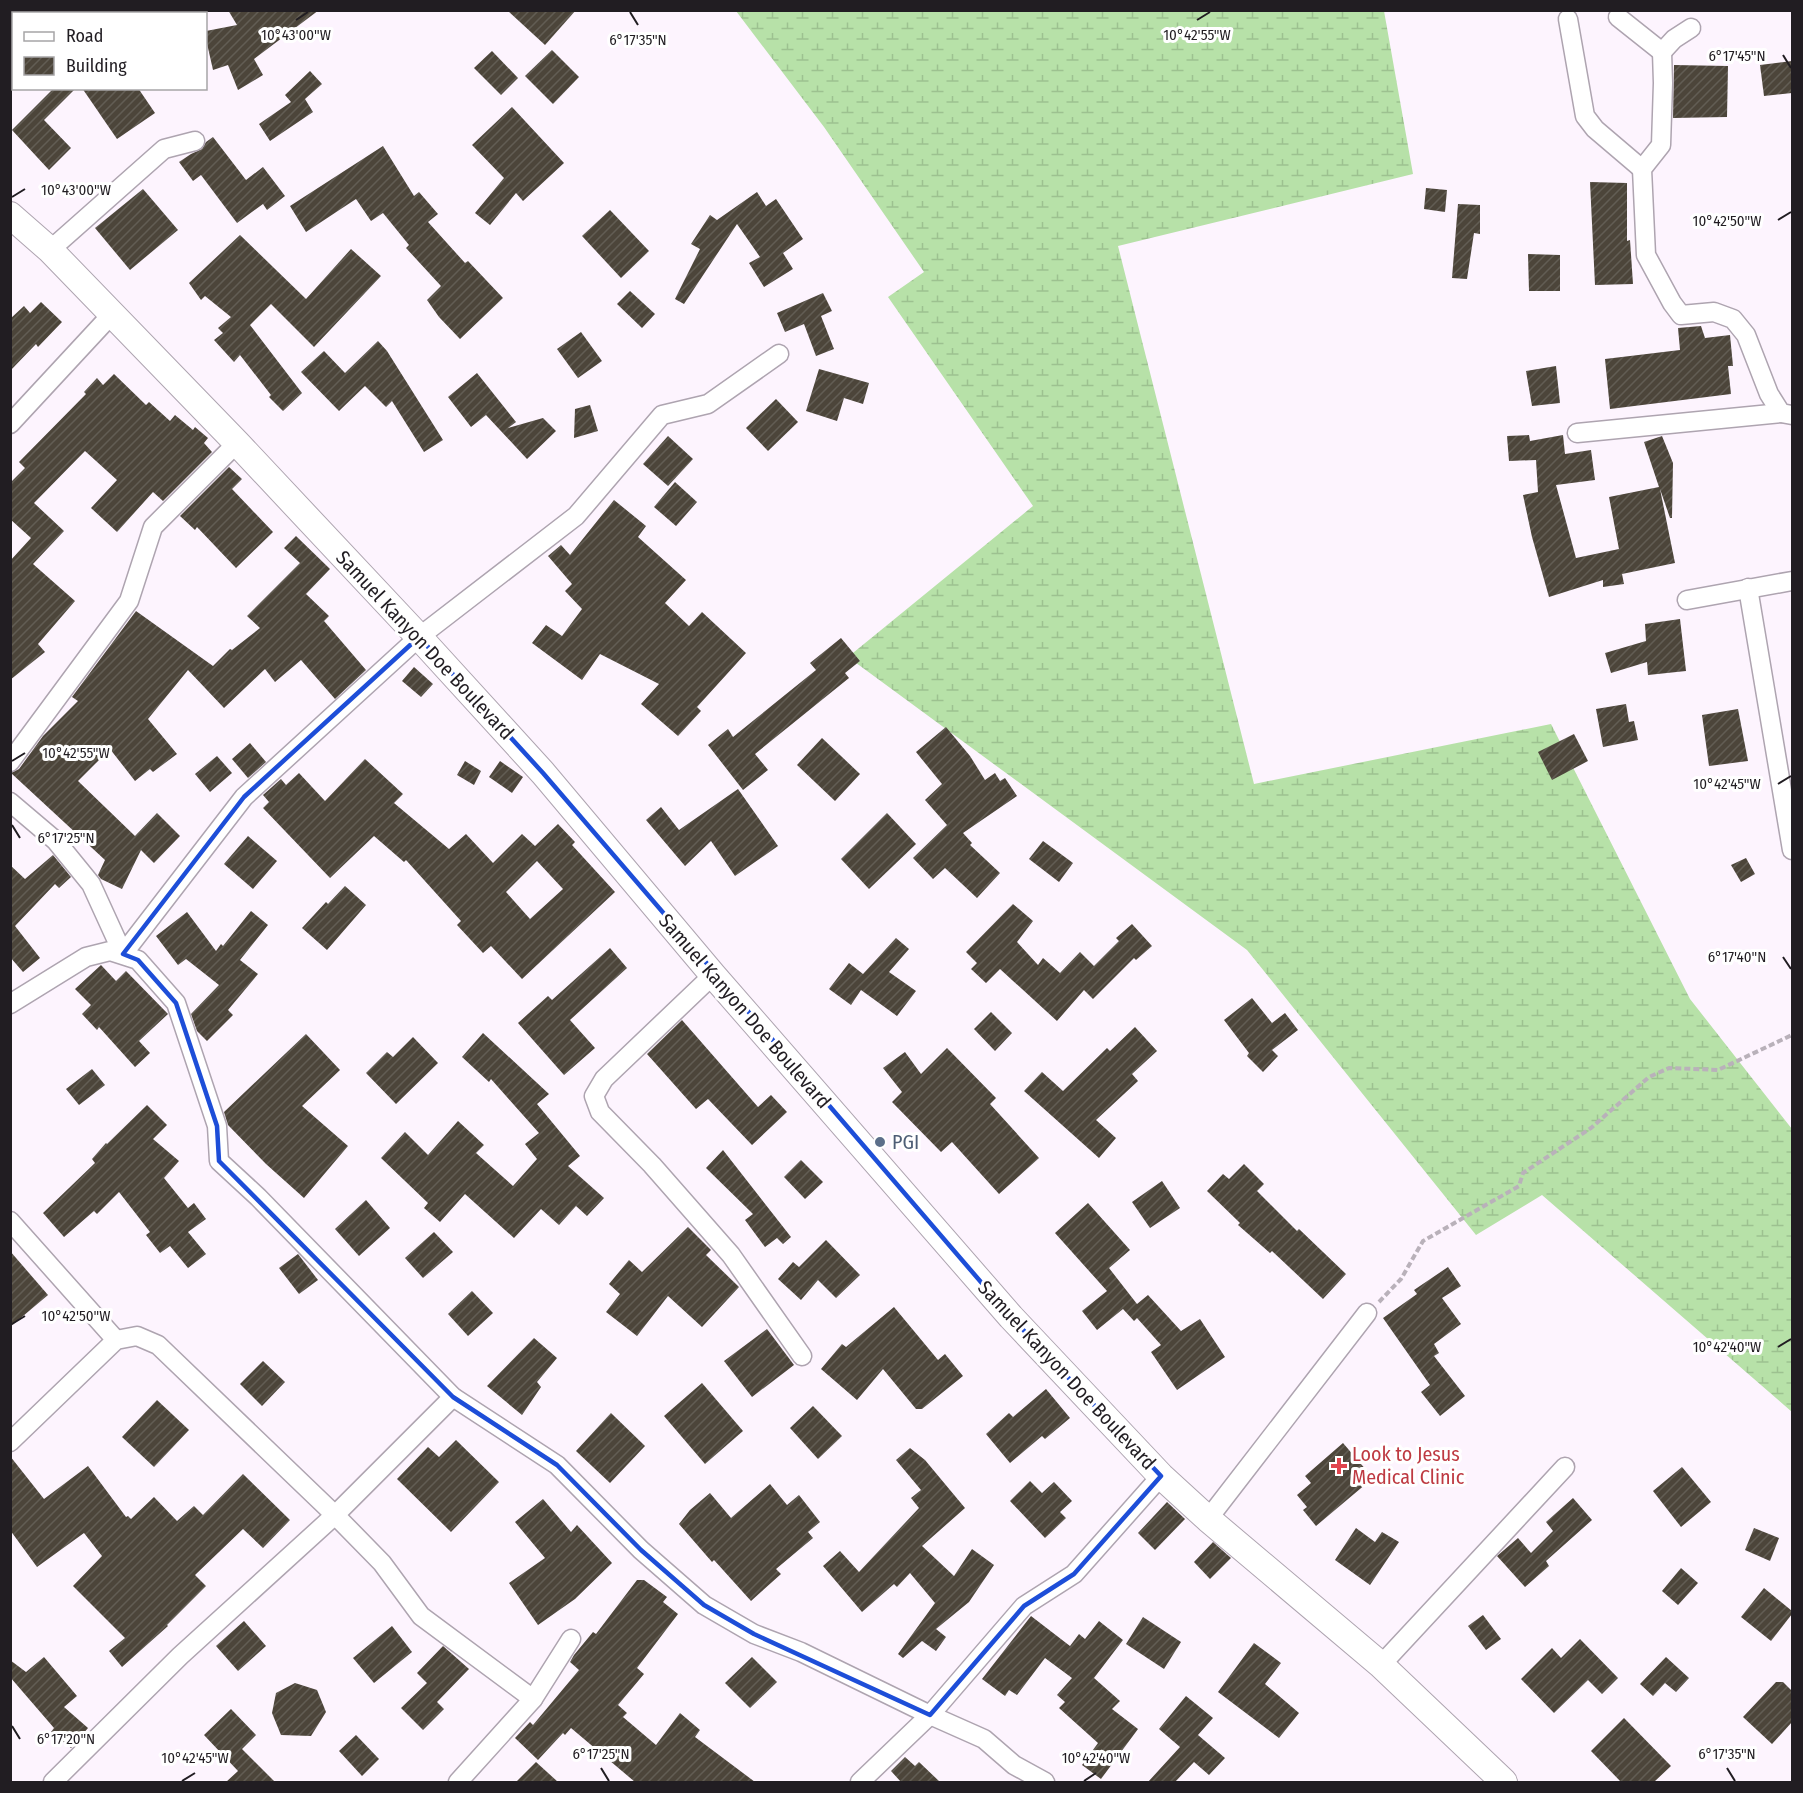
<svg xmlns="http://www.w3.org/2000/svg" width="1803" height="1793" font-family="'Fira Sans Condensed',sans-serif">
  <defs>
    <pattern id="wetland-marsh" width="20" height="14" patternUnits="userSpaceOnUse" patternTransform="scale(1.5)"><rect width="20" height="14" fill="#b7e1a8"/><path d="M1 5h8M5 5V1M11 12h8M15 12V8" fill="none" stroke="#9dc190"/></pattern>
    <pattern id="building-hatch" width="6" height="6" patternUnits="userSpaceOnUse" patternTransform="scale(1.5)"><rect width="6" height="6" fill="#4c453a"/><path d="M-1 1l2-2M0 6l6-6M5 7l2-2" fill="none" stroke="#625d54"/></pattern>
  </defs>
  <rect width="100%" height="100%" fill="#fdf4fe"/>
  <path fill="url(#wetland-marsh)" d="M736,11H1384L1413,174L1118,246L1254,784L1551,724L1690,999L1792,1129V1412L1542,1195L1476,1235L1247,950L848,657L1033,506L888,297L924,272L824,127Z"/>
  <g fill="url(#building-hatch)" fill-rule="evenodd">
    <path d="M228,10H319L254,59L263,75L238,90L228,65L213,70L206,39V31L237,25Z"/>
    <path d="M507,10H576L545,45Z"/>
    <path d="M552,50L579,77L553,104L525,76Z"/>
    <path d="M492,51L518,78L501,95L474,68Z"/>
    <path d="M1792,61V93L1764,96L1760,65Z"/>
    <path d="M1674,65L1728,66L1727,117L1673,118Z"/>
    <path d="M310,71L322,84L305,99L313,112L270,141L259,124L291,102L285,95Z"/>
    <path d="M54,88H76L44,120L71,148L49,170L12,130Z"/>
    <path d="M82,88H138L155,113L117,139Z"/>
    <path d="M512,107L564,163L523,201L516,193L490,225L475,213L504,178L472,145Z"/>
    <path d="M213,137L246,180L263,167L285,196L267,210L263,204L237,223L201,175L193,181L179,162L191,154L202,149L206,142Z"/>
    <path d="M383,146L414,196L419,192L438,214L428,222L465,263L468,261L503,298L460,339L439,317L427,300L441,286L406,248L409,245L383,213L371,221L356,199L306,232L290,206Z"/>
    <path d="M1590,182L1627,183V241L1630,240L1633,284L1595,285Z"/>
    <path d="M1426,188L1447,190L1445,212L1424,209Z"/>
    <path d="M143,189L178,230L130,270L95,228Z"/>
    <path d="M757,192L766,206L776,199L803,239L783,253L793,269L764,287L749,263L760,257L737,224L684,304L675,299L700,249L691,244L710,215L717,220Z"/>
    <path d="M1458,204L1480,205V234L1474,233L1467,279L1452,278Z"/>
    <path d="M610,210L649,251L621,278L582,236Z"/>
    <path d="M240,235L306,299L351,249L381,276L314,347L271,304L250,325L302,393L283,411L269,397L271,395L240,355L234,362L214,340L223,333L218,328L231,317L205,296L201,300L189,283Z"/>
    <path d="M1528,254L1560,255V291H1529Z"/>
    <path d="M630,291L655,314L642,328L617,304Z"/>
    <path d="M823,293L832,311L821,316L834,349L816,356L804,324L785,332L777,313Z"/>
    <path d="M41,302L62,322L38,347L36,344L10,371V319L24,306L30,313Z"/>
    <path d="M1701,326L1705,338L1730,335L1733,366H1728L1731,394L1610,409L1605,359L1680,350L1678,328Z"/>
    <path d="M581,332L602,361L578,378L557,349Z"/>
    <path d="M378,341L387,351L443,440L424,452L392,401L386,407L365,386L339,411L301,372L324,351L345,373Z"/>
    <path d="M1556,366L1560,403L1532,406L1526,371Z"/>
    <path d="M819,369L869,383L863,404L844,398L837,421L806,411Z"/>
    <path d="M477,373L516,422L508,428L543,418L556,431L527,459L486,415L471,427L448,397Z"/>
    <path d="M114,374L146,405L149,402L170,421L175,415L193,430L195,427L208,438L204,443L212,452L163,501L153,492L117,532L91,508L117,480L85,451L34,503L64,531L33,564L75,601L38,644L45,652L10,680V561L31,538L10,519V483L25,468L19,462L86,394L84,392L97,378L103,385Z"/>
    <path d="M776,399L798,422L768,451L746,428Z"/>
    <path d="M590,405L598,431L574,438L575,409Z"/>
    <path d="M1529,435L1530,441L1563,435L1565,454L1591,450L1595,480L1556,485L1576,558L1619,549L1609,497L1659,487L1644,442L1662,436L1673,463L1672,518H1670L1660,489L1675,563L1622,574L1624,584L1603,587V580L1549,597L1532,537L1523,495L1538,492L1536,460L1509,461L1507,436Z"/>
    <path d="M668,436L693,459L668,486L643,464Z"/>
    <path d="M229,467L242,479L232,489L273,532L236,568L197,527L195,530L180,516Z"/>
    <path d="M675,482L697,502L676,526L654,507Z"/>
    <path d="M614,500L646,526L638,537L686,580L665,603L689,626L702,612L746,653L697,707L701,711L678,736L641,704L659,684L600,654L582,680L532,643L546,625L562,636L582,609L565,591L572,584L548,556L561,545L570,555Z"/>
    <path d="M296,536L330,569L306,594L329,616L324,621L366,670L335,699L301,660L275,682L265,669L224,708L188,670L148,719L177,754L153,772L150,769L135,781L110,749L78,781L135,836L157,813L180,836L154,863L141,850L122,889L101,879L98,875L105,860L11,773L19,769L43,736L78,701L72,697L136,611L213,666L230,649L232,650L260,628L247,616L300,563L284,548Z"/>
    <path d="M1680,619L1686,671L1648,675L1647,662L1611,673L1605,653L1646,641L1645,624Z"/>
    <path d="M841,638L860,661L845,673L849,678L755,754L768,770L743,790L708,745L728,729L733,737L816,670L810,663Z"/>
    <path d="M414,667L433,684L421,697L402,681Z"/>
    <path d="M1626,704L1629,722L1634,721L1638,740L1603,747L1596,709Z"/>
    <path d="M1738,709L1748,761L1709,766L1702,715Z"/>
    <path d="M946,727L970,756L985,780L995,773L1000,781L1005,778L1017,796L963,833L972,843L970,845L1000,873L977,898L945,868L933,879L913,858L947,825L925,800L942,784L916,752Z"/>
    <path d="M1574,734L1588,761L1552,780L1538,752Z"/>
    <path d="M822,738L860,774L835,801L797,765Z"/>
    <path d="M250,743L266,762L248,778L232,759Z"/>
    <path d="M217,756L232,773L210,792L195,774Z"/>
    <path d="M365,759L403,794L394,803L449,849L466,834L493,863L522,834L535,846L558,824L575,842L572,845L615,892L522,979L491,946L483,953L457,925L461,921L406,860L404,862L374,836L330,878L263,808L269,802L263,795L281,779L286,785L299,773L325,801ZM537,861L563,889L530,919L506,892Z"/>
    <path d="M465,761L481,771L474,785L457,775Z"/>
    <path d="M500,761L523,777L512,793L489,777Z"/>
    <path d="M738,789L778,846L735,876L711,841L685,866L646,820L661,807L679,830Z"/>
    <path d="M887,813L916,844L869,889L841,859Z"/>
    <path d="M248,836L277,861L253,889L224,864Z"/>
    <path d="M1043,841L1073,863L1059,882L1029,859Z"/>
    <path d="M53,855L71,877L59,888L55,884L15,926L40,958L23,972L10,957V865L25,879Z"/>
    <path d="M1746,858L1755,874L1741,882L1731,865Z"/>
    <path d="M345,886L366,905L327,950L302,928L326,902L328,904Z"/>
    <path d="M1013,904L1033,921L1017,942L1038,965L1043,958L1060,973L1080,952L1094,966L1119,941L1116,938L1132,924L1152,946L1136,960L1134,958L1093,999L1084,990L1057,1021L1000,969L986,983L971,969L977,963L966,952Z"/>
    <path d="M251,911L268,925L240,960L258,974L228,1010L233,1015L207,1041L197,1031L191,1014L219,985L186,959L178,965L156,936L187,912L216,951L221,944L223,946Z"/>
    <path d="M896,938L909,949L889,972L916,991L897,1016L861,990L851,1005L829,989L849,963L863,974Z"/>
    <path d="M610,948L627,968L570,1020L595,1048L564,1075L518,1023L548,996L552,1000Z"/>
    <path d="M101,965L116,981L126,971L168,1014L139,1041L150,1053L135,1067L99,1027L97,1030L82,1014L91,1005L75,989Z"/>
    <path d="M1252,998L1272,1023L1285,1013L1298,1030L1272,1050L1278,1056L1263,1072L1247,1056L1249,1053L1224,1020Z"/>
    <path d="M991,1012L1012,1033L995,1051L974,1029Z"/>
    <path d="M682,1020L758,1107L771,1095L787,1112L752,1145L708,1099L696,1109L647,1054Z"/>
    <path d="M1135,1027L1157,1051L1132,1074L1138,1081L1096,1120L1116,1138L1099,1158L1024,1091L1042,1072L1063,1091L1107,1048L1110,1051Z"/>
    <path d="M483,1033L549,1094L537,1104L580,1156L568,1166L604,1198L587,1216L576,1206L559,1225L541,1209L514,1238L465,1194L440,1222L424,1208L428,1203L381,1158L405,1132L428,1155L458,1121L484,1145L476,1153L513,1186L537,1159L525,1144L539,1133L491,1079L489,1082L462,1057Z"/>
    <path d="M306,1034L340,1070L302,1106L348,1146L304,1198L266,1164L228,1125L224,1112Z"/>
    <path d="M413,1037L438,1063L396,1104L366,1073L387,1052L393,1057Z"/>
    <path d="M947,1048L996,1098L990,1104L1039,1158L999,1194L952,1142L941,1152L892,1102L902,1092L883,1068L905,1052L921,1074Z"/>
    <path d="M92,1069L105,1085L79,1105L66,1089Z"/>
    <path d="M147,1105L167,1125L153,1139L179,1161L164,1178L188,1208L194,1203L206,1219L188,1232L206,1254L188,1268L170,1246L160,1253L146,1235L150,1232L119,1192L97,1214L94,1211L64,1237L43,1213L95,1163L92,1159L106,1143L107,1144Z"/>
    <path d="M723,1150L791,1237L783,1244L777,1238L765,1247L745,1220L753,1214L706,1168Z"/>
    <path d="M801,1160L823,1182L805,1199L784,1177Z"/>
    <path d="M1244,1164L1264,1184L1257,1191L1297,1231L1299,1229L1346,1274L1323,1299L1272,1251L1270,1253L1238,1225L1240,1223L1207,1191L1223,1174L1229,1179Z"/>
    <path d="M1162,1181L1180,1208L1150,1228L1132,1202Z"/>
    <path d="M366,1200L390,1228L359,1256L335,1229Z"/>
    <path d="M1088,1203L1130,1250L1109,1268L1137,1304L1148,1295L1181,1331L1200,1319L1225,1357L1177,1390L1151,1352L1161,1345L1137,1318L1134,1321L1123,1309L1097,1330L1082,1311L1107,1291L1055,1233Z"/>
    <path d="M688,1227L711,1250L706,1255L739,1287L702,1327L668,1296L637,1336L606,1312L620,1294L609,1284L629,1260L642,1272Z"/>
    <path d="M434,1232L453,1252L423,1278L405,1258Z"/>
    <path d="M826,1240L860,1275L836,1298L818,1280L801,1300L778,1279L793,1262L799,1267Z"/>
    <path d="M10,1251L48,1295L10,1327Z"/>
    <path d="M298,1254L318,1280L299,1294L279,1268Z"/>
    <path d="M1448,1267L1461,1286L1442,1298L1461,1324L1434,1344L1439,1353L1434,1356L1465,1396L1440,1416L1421,1392L1430,1385L1383,1318L1417,1294L1414,1290Z"/>
    <path d="M472,1291L493,1313L468,1336L448,1314Z"/>
    <path d="M894,1307L938,1360L945,1354L963,1376L922,1409H916L883,1369L857,1400L821,1369L842,1344L846,1347Z"/>
    <path d="M767,1329L794,1365L752,1397L724,1361Z"/>
    <path d="M534,1338L557,1358L537,1382L541,1387L522,1415L487,1386Z"/>
    <path d="M263,1361L285,1382L262,1406L240,1384Z"/>
    <path d="M702,1383L743,1431L705,1464L664,1416Z"/>
    <path d="M1046,1389L1070,1418L1045,1439L1042,1436L1010,1463L986,1434L1009,1413L1013,1417Z"/>
    <path d="M157,1400L189,1430L154,1467L122,1437Z"/>
    <path d="M813,1406L842,1436L818,1459L790,1428Z"/>
    <path d="M611,1413L645,1446L610,1483L576,1451Z"/>
    <path d="M456,1440L499,1482L451,1532L397,1479L428,1447L439,1457Z"/>
    <path d="M1343,1443L1373,1478L1316,1526L1303,1510L1307,1507L1297,1495L1311,1483L1305,1476Z"/>
    <path d="M910,1448L925,1460L965,1508L922,1546L954,1576L972,1549L994,1565L969,1602L936,1629L946,1637L936,1651L922,1641L903,1658L898,1654L935,1603L910,1573L897,1587L894,1584L862,1612L823,1566L840,1551L859,1572L919,1508L911,1498L921,1490L896,1460Z"/>
    <path d="M10,1456L44,1499L88,1466L126,1517L128,1516L131,1519L154,1497L177,1521L194,1506L203,1515L243,1474L290,1520L263,1548L243,1529L195,1575L206,1586L167,1625L168,1626L122,1667L109,1651L125,1638L73,1586L102,1556L84,1533L37,1567L10,1530Z"/>
    <path d="M1682,1467L1711,1502L1681,1527L1653,1491Z"/>
    <path d="M1030,1481L1042,1493L1054,1482L1072,1501L1060,1512L1066,1518L1045,1538L1010,1501Z"/>
    <path d="M770,1484L787,1505L799,1495L820,1522L808,1532L813,1538L776,1569L781,1574L751,1601L714,1560L712,1562L679,1524L690,1510L710,1493L731,1518Z"/>
    <path d="M1573,1498L1592,1520L1546,1561L1549,1566L1525,1587L1497,1556L1518,1538L1531,1553L1553,1531L1546,1522Z"/>
    <path d="M543,1499L571,1532L577,1525L612,1563L575,1599L538,1625L509,1583L545,1558L515,1522Z"/>
    <path d="M1167,1502L1185,1519L1155,1550L1138,1533Z"/>
    <path d="M1356,1528L1375,1542L1382,1532L1399,1542L1370,1585L1335,1560Z"/>
    <path d="M1754,1528L1779,1538L1770,1561L1745,1550Z"/>
    <path d="M1213,1542L1231,1558L1210,1579L1194,1562Z"/>
    <path d="M1681,1568L1698,1583L1678,1605L1662,1591Z"/>
    <path d="M637,1580H644L667,1597L663,1602L678,1614L637,1668L644,1674L618,1705L627,1713L623,1717L656,1745L680,1713L700,1730L695,1737L755,1782H635L571,1728L565,1735L563,1733L538,1760L515,1738L530,1722L533,1725L579,1670L570,1662L574,1655L593,1632L596,1634Z"/>
    <path d="M1764,1588L1792,1611V1614L1771,1641L1741,1617Z"/>
    <path d="M1483,1615L1501,1639L1486,1650L1468,1626Z"/>
    <path d="M1031,1616L1070,1646L1079,1634L1085,1639L1099,1621L1123,1640L1094,1678L1120,1701L1112,1709L1138,1729L1101,1779L1082,1765L1098,1743L1059,1708L1065,1702L1057,1695L1072,1678L1045,1658L1017,1695L1009,1690L1005,1696L982,1679Z"/>
    <path d="M1143,1617L1181,1642L1164,1669L1126,1644Z"/>
    <path d="M244,1621L266,1646L238,1671L216,1646Z"/>
    <path d="M392,1626L412,1652L374,1683L353,1658Z"/>
    <path d="M1580,1639L1618,1678L1602,1694L1588,1680L1554,1713L1521,1679L1552,1648L1561,1658Z"/>
    <path d="M1254,1643L1281,1663L1265,1684L1299,1713L1279,1738L1218,1692Z"/>
    <path d="M443,1646L469,1669L437,1702L444,1709L423,1730L401,1708L427,1683L417,1673Z"/>
    <path d="M44,1657L77,1696L64,1707L88,1728L71,1748L51,1732L54,1728L10,1677V1660L26,1672Z"/>
    <path d="M752,1657L777,1682L750,1708L725,1683Z"/>
    <path d="M1666,1657L1689,1678L1676,1692L1665,1683L1653,1696L1640,1684Z"/>
    <path d="M1776,1682H1783L1792,1691V1722L1772,1744L1743,1717Z"/>
    <path d="M295,1683L317,1690L326,1712L311,1736L281,1735L272,1713L276,1693Z"/>
    <path d="M1186,1696L1213,1718L1198,1735L1225,1758L1209,1775L1194,1762L1175,1782H1148L1180,1747L1159,1729Z"/>
    <path d="M231,1709L256,1735L242,1749L275,1782H226L238,1771L204,1735Z"/>
    <path d="M1624,1718L1671,1766L1654,1782H1621L1591,1751Z"/>
    <path d="M356,1735L379,1759L362,1776L339,1751Z"/>
    <path d="M905,1757L915,1766L919,1762L940,1782H901L891,1771Z"/>
    <path d="M536,1762L558,1782H516Z"/>
  </g>
  <g fill="none" stroke-linecap="round" stroke-linejoin="round">
    <g stroke="#aea4b0" stroke-width="21">
      <g id="street">
        <path d="M1618,17L1662,52L1674,39L1691,28"/>
        <path d="M1568,19L1585,116L1595,129L1642,169"/>
        <path d="M1662,52L1663,83L1661,145L1642,169L1646,255L1672,303L1681,315L1714,312L1733,319L1746,335L1769,394L1781,413L1792,415"/>
        <path d="M50,250L164,149L195,141"/>
        <path d="M10,424L112,314"/>
        <path d="M1577,433L1781,413"/>
        <path d="M1748,588L1792,850"/>
        <path d="M1687,600L1792,581"/>
        <path d="M10,762L129,601L153,527L237,443"/>
        <path d="M10,802L56,841L91,884L123,954L244,797L419,637L576,516L662,415L708,404L779,354"/>
        <path d="M713,975L604,1079L594,1096L600,1112L652,1165L731,1255L802,1356"/>
        <path d="M10,1004L86,957L110,951L138,960L176,1003L217,1126L219,1161L258,1197L453,1397L557,1465L641,1550L704,1605L754,1634L801,1652L930,1715L984,1739L1014,1765L1045,1782"/>
        <path d="M10,1221L116,1340"/>
        <path d="M10,1442L116,1340L137,1336L158,1345L335,1515L382,1563L421,1616L533,1699L571,1639"/>
        <path d="M1208,1519L1367,1313"/>
        <path d="M1381,1665L1565,1467"/>
        <path d="M53,1782L180,1656L335,1515L453,1397"/>
        <path d="M458,1782L533,1699"/>
        <path d="M860,1782L930,1715L1024,1606L1074,1574L1161,1476"/>
      </g>
    </g>
    <g stroke="#aea4b0" stroke-width="28">
      <path id="secondary" d="M10,215L50,250L237,443L419,637L543,773L713,975L1011,1317L1161,1476L1208,1519L1381,1665L1504,1782"/>
    </g>
    <path stroke="#b9b1ba" stroke-width="4" stroke-dasharray="6 3" stroke-linecap="butt" d="M1379,1302L1401,1279L1423,1241L1519,1186L1523,1173L1591,1128L1649,1077L1669,1068L1718,1070L1792,1035"/>
    <use href="#street" stroke="#fff" stroke-width="18"/>
    <use href="#secondary" stroke="#fff" stroke-width="26"/>
  </g>
  <path fill="none" stroke="#1d4ed8" stroke-width="4.5" stroke-linejoin="round" d="M419,637L543,773L1011,1317L1161,1476L1074,1574L1024,1606L930,1715L754,1634L704,1605L641,1550L557,1465L453,1397L219,1161L217,1126L176,1003L138,960L123,954L244,797Z"/>
  <path fill="none" stroke="#211d22" stroke-width="2" d="M630,12L638,25M296,20L308,12M1197,20L1210,12M1783,55L1791,68M12,197L25,189M1778,220L1791,212M12,761L25,753M1778,784L1791,776M12,825L20,838M1783,957L1791,969M12,1324L25,1316M1778,1347L1791,1339M12,1726L20,1739M601,1768L609,1781M1727,1768L1735,1781M182,1781L195,1773M1084,1781L1096,1773"/>
  <circle fill="#5c6f8a" stroke="#fff" stroke-width="2" cx="880" cy="1142" r="6"/>
  <path fill="#e0444e" stroke="#fff" stroke-width="2" d="M1336 1457h6v6h6v6h-6v6h-6v-6h-6v-6h6z"/>
  <g text-anchor="middle" dominant-baseline="central" stroke-width="6" stroke-linejoin="round" paint-order="stroke">
    <g font-size="20" fill="#211d22" stroke="#fff">
      <text transform="translate(425 645) rotate(47)">Samuel Kanyon Doe Boulevard</text>
      <text transform="translate(745 1011) rotate(49)">Samuel Kanyon Doe Boulevard</text>
      <text transform="translate(1067 1375) rotate(47)">Samuel Kanyon Doe Boulevard</text>
    </g>
    <g font-size="20" fill="#4e5e75" stroke="#fff" text-anchor="start">
      <text x="892" y="1142">PGI</text>
    </g>
    <g font-size="20" fill="#be3a42" stroke="#fff" text-anchor="start">
      <text x="1352" y="1454">Look to Jesus<tspan x="1352" dy="23">Medical Clinic</tspan></text>
    </g>
  </g>
  <g font-size="15" text-anchor="middle" fill="#211d22" stroke="#fff" stroke-width="6" stroke-linejoin="round" paint-order="stroke">
    <text x="1197" y="40">10°42'55"W</text>
    <text x="296" y="40">10°43'00"W</text>
    <text x="638" y="45">6°17'35"N</text>
    <text x="1737" y="61">6°17'45"N</text>
    <text x="76" y="195">10°43'00"W</text>
    <text x="1727" y="226">10°42'50"W</text>
    <text x="76" y="758">10°42'55"W</text>
    <text x="1727" y="789">10°42'45"W</text>
    <text x="66" y="843">6°17'25"N</text>
    <text x="1737" y="962">6°17'40"N</text>
    <text x="76" y="1321">10°42'50"W</text>
    <text x="1727" y="1352">10°42'40"W</text>
    <text x="66" y="1744">6°17'20"N</text>
    <text x="601" y="1759">6°17'25"N</text>
    <text x="1727" y="1759">6°17'35"N</text>
    <text x="195" y="1763">10°42'45"W</text>
    <text x="1096" y="1763">10°42'40"W</text>
  </g>
  <rect width="1803" height="1793" fill="none" stroke="#211d22" stroke-width="24"/>
  <rect x="12" y="12" width="195" height="78" fill="#ffffff" stroke="#a6a5a7" stroke-width="1.5"/>
  <rect x="24" y="32" width="30" height="9" fill="#ffffff" stroke="#a6a5a7" stroke-width="1.5"/>
  <text x="66" y="42" font-size="18" fill="#211d22">Road</text>
  <rect x="24" y="57" width="30" height="18" fill="url(#building-hatch)" stroke="#a6a5a7" stroke-width="1.5"/>
  <text x="66" y="72" font-size="18" fill="#211d22">Building</text>
</svg>
